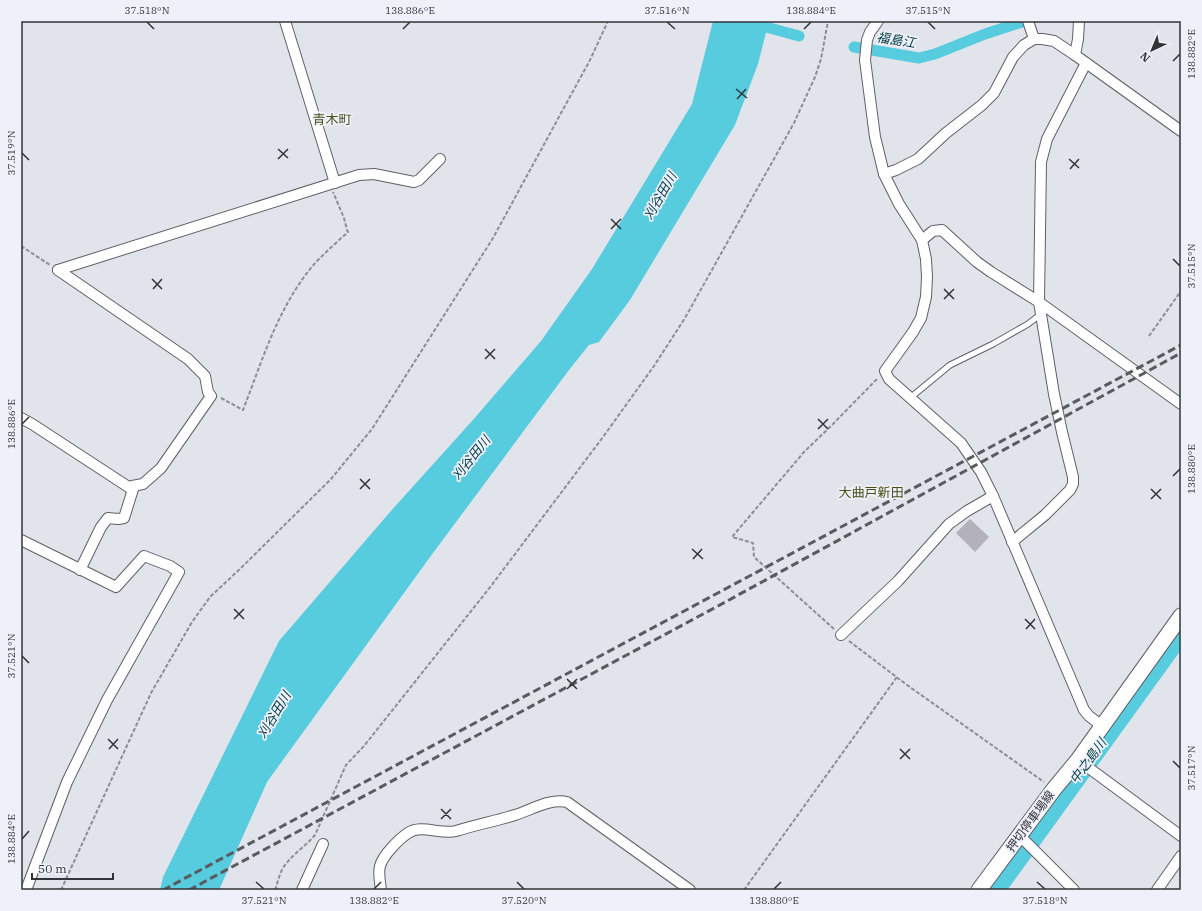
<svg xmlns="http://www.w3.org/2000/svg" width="1202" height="911" font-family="'IBM Plex Serif','Noto Sans JP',serif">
  <rect width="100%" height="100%" fill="#e2e4ec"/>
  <path fill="#57ccde" d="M713,21H769L758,64L735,125L630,300L599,342L589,345L569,370L433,553L267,782L219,890H160L163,877L279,641L390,512L472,421L541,341L592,269L692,104Z"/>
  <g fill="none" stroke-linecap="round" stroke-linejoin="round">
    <g stroke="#57ccde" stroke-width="11">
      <path d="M744,21L799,36"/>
      <path d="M854,47L919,58L935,54L985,34L1025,21"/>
    </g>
    <path stroke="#57ccde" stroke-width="20" d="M995,890L1181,633"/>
  </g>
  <path fill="#b3b2bb" d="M970,519L989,537L975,552L956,533Z"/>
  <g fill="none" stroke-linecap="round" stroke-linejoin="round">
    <g stroke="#5e6067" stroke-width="7">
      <path id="lane" d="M910,398L950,365L993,344L1028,324L1041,314"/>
    </g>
    <g stroke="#5e6067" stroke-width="12">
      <g id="street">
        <path d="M285,21L335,183"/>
        <path d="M878,21L870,32L867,40L865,60L875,137L884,174L899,204L922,240L926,259L927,277L926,297L921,318L913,332L885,371L889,379L961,443L981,472L993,496L1084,710L1089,716L1102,726"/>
        <path d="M1028,21L1034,39"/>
        <path d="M1075,55L1078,39L1079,21"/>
        <path d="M884,174L896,170L918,159L946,133L982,105L994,93L1013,57L1024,45L1034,39H1042L1054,41L1075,55L1181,131"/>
        <path d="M922,240L933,231L942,230L977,262L991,272L1039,302L1181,404"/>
        <path d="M58,270L359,175L374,174L414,182L419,180L440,159"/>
        <path d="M21,418L32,424L130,488L132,486L143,484L161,468L211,396L208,392L205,376L188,359L58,270"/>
        <path d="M21,540L116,587L144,556L170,566L179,572L107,700L67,782L26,890"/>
        <path d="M1012,542L1045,515L1070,490L1073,484V477L1062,432L1054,394L1039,302L1041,162L1047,139L1086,63"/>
        <path d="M80,570L101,527L108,518L118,519L124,518L134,486"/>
        <path d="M841,635L898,581L949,524L967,511L993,496"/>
        <path d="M1078,760L1181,836"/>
        <path d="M1019,835L1074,890"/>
        <path d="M302,890L323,844"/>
        <path d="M381,890C380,882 378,873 380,866C383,855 399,839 408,833C421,824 441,835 456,831C475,825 495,821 515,815C531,810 550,798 567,802L690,890"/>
        <path d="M1157,890L1181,856"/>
      </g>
    </g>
    <g stroke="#5e6067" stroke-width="17">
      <path id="secondary" d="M979,890L1054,789L1078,760L1181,616"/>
    </g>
    <g stroke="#8d8e94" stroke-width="2" stroke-dasharray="4 2" stroke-linecap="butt">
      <path d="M21,246L50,265"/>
      <path d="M1149,336L1181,291"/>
      <path d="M221,398L243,410C263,359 279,303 317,261C327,251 338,241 348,232L347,230L344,218L333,192"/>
      <path d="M834,629L754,557L753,543L732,537L804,452L832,425L878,378"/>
      <path d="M849,641L907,685L1044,782"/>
      <path d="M61,890L151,693L192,622L210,597L241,568L331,479L372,429L493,238L590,60L608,21"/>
      <path d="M275,890C278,882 280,870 286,864C294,853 306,846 315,835L346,765L364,746L491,586L603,437L654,366L685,318L794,123L815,77L821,59L828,21"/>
      <path d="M744,890L897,677"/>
    </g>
    <use href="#lane" stroke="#fff" stroke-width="5"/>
    <use href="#street" stroke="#fff" stroke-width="10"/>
    <use href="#secondary" stroke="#fff" stroke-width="15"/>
    <g stroke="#595b5f" stroke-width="3" stroke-dasharray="8 4" stroke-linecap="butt">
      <path d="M163,890L1181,345"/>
      <path d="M189,890L718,606L1181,353"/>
    </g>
  </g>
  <path fill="none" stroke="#323336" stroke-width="1.5" d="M147,22L154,29M667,22L675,29M928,22L935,29M403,29L410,22M804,29L811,22M1173,61L1180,54M736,89L747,98M737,99L746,89M278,149L288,158M22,153L29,160M278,159L288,149M1069,159L1079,168M1070,169L1079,159M611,219L621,229M611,229L621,219M1173,259L1180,266M152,279L162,289M153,289L162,279M944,289L954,299M944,299L954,289M485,349L495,359M485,359L495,349M818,419L828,429M22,424L29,417M818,429L828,419M1173,476L1180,469M360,479L370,489M360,489L370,479M1151,489L1161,499M1151,499L1161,489M692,549L703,559M693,559L702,549M234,609L244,619M234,619L244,609M1025,619L1035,629M1026,629L1035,619M22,656L29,663M567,679L577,689M567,689L577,679M108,739L118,749M109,749L118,739M900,749L910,759M900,759L910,749M1173,761L1180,768M441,809L451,819M441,819L451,809M22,839L29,831M256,882L264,889M517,882L524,889M1037,882L1045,889M374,889L381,882M774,889L781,882"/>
  <g text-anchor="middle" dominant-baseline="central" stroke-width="3.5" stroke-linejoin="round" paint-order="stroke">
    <g font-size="12" fill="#323336" stroke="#eff1fa">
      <text transform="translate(1030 821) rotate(-54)">押切停車場線</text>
    </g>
    <g font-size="13" font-style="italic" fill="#013b42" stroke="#eff1fa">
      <text transform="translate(896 40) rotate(9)">福島江</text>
      <text transform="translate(660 196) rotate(-60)">刈谷田川</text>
      <text transform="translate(471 458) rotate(-51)">刈谷田川</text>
      <text transform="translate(274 715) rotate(-59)">刈谷田川</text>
      <text transform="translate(1088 761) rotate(-54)">中之島川</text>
    </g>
    <g font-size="13" fill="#495017" stroke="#eff1fa">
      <text x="332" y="119">青木町</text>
      <text x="871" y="492">大曲戸新田</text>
    </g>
  </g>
  <rect width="1202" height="911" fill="none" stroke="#eff1fa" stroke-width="44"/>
  <g transform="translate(1152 50) rotate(224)" stroke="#eff1fa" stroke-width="3" paint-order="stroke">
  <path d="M0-3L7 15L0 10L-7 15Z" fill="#323336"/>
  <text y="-6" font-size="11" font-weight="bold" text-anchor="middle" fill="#323336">N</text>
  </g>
  <path d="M32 873v6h81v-6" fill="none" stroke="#323336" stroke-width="2"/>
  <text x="38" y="873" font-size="12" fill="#323336" stroke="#eff1fa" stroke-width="3" paint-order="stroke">50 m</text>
  <rect x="22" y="22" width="1158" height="867" fill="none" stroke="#323336" stroke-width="1.5"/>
  <g font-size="10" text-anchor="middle" fill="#323336">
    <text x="147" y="14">37.518°N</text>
    <text x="410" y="14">138.886°E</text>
    <text x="667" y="14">37.516°N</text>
    <text x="811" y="14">138.884°E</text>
    <text x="928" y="14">37.515°N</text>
    <text transform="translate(1191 54) rotate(-90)" y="4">138.882°E</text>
    <text transform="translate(11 153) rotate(-90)" y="4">37.519°N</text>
    <text transform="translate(1191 266) rotate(-90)" y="4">37.515°N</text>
    <text transform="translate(11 424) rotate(-90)" y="4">138.886°E</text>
    <text transform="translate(1191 469) rotate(-90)" y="4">138.880°E</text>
    <text transform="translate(11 656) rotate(-90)" y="4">37.521°N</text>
    <text transform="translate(1191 768) rotate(-90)" y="4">37.517°N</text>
    <text transform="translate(11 839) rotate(-90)" y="4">138.884°E</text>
    <text x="264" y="904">37.521°N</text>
    <text x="374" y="904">138.882°E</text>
    <text x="524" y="904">37.520°N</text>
    <text x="774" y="904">138.880°E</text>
    <text x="1045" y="904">37.518°N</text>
  </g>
</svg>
